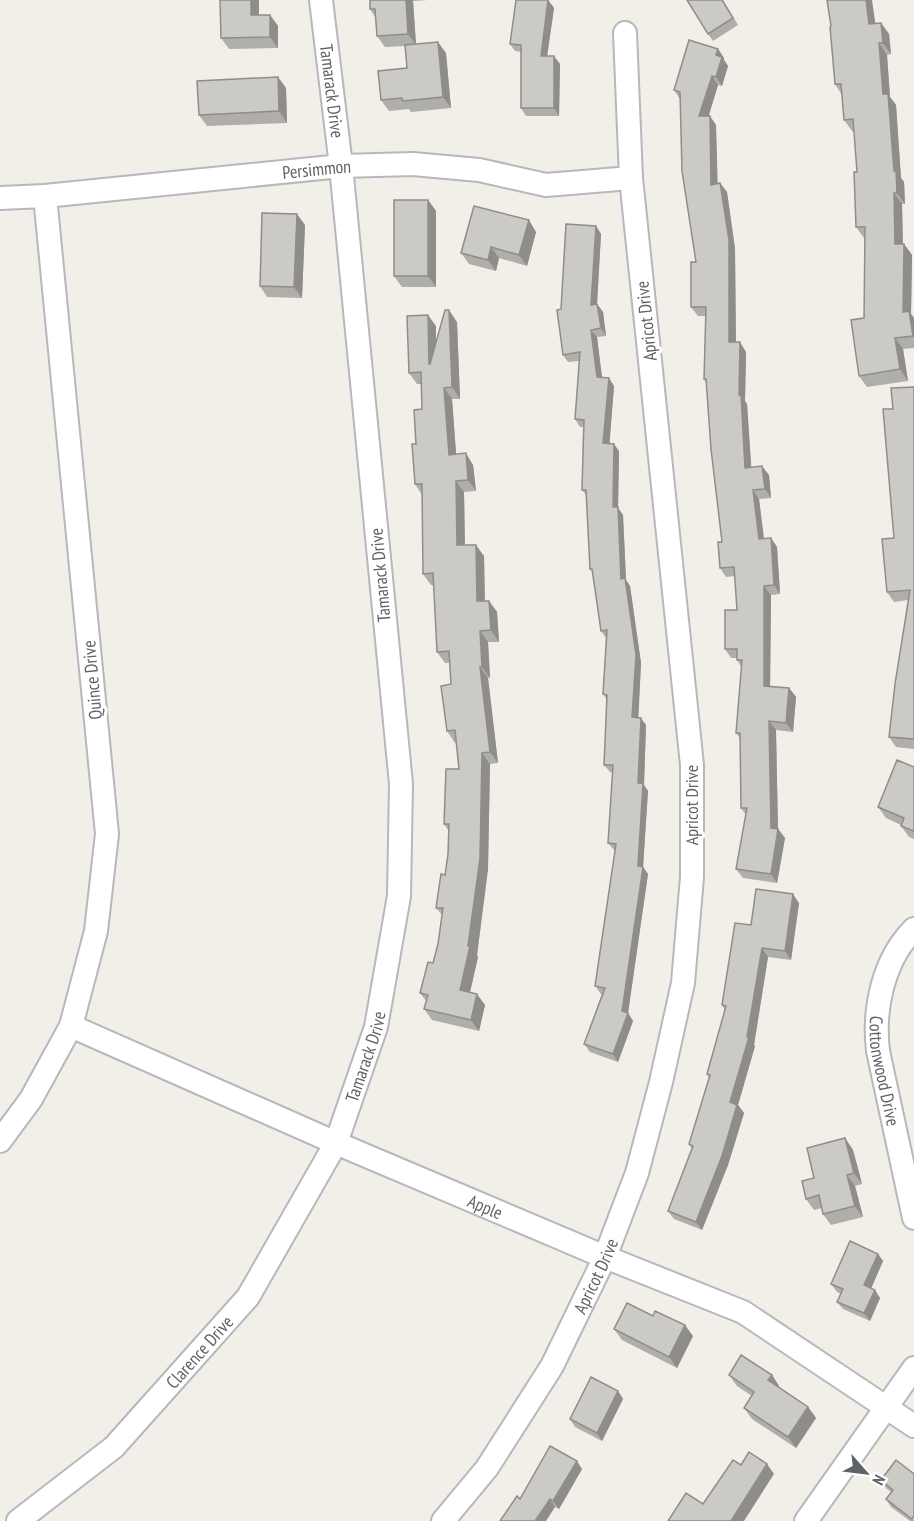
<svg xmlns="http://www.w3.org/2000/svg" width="914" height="1521" font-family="'PT Sans Narrow',sans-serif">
  <rect width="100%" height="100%" fill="#f1efe8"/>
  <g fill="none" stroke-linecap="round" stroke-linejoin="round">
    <g stroke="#b5b8bc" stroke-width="26">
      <g id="minor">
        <path id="s1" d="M0,198L45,196L341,166L413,164L479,170L546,185L631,178"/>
        <path id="s2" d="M914,929C883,960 873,1009 878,1051L914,1218"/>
        <path id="s3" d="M71,1026L336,1143L605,1257L743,1312L914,1426"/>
        <path d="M0,1141L31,1099L71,1026L96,931L107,834L45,196"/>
        <path id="s4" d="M18,1521L114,1447L248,1297L336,1143L376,1027L399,896L401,784L341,166L321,0"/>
        <path id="s5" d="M443,1521L487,1468L552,1366L605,1257L637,1173L661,1082L683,983L692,877V765L631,178L625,33"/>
        <path d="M806,1521L914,1368"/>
      </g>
    </g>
    <use href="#minor" stroke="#fff" stroke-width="22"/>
  </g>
  <g fill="#afaea9">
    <path d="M259,0V15H270L278,26V48L229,49L221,38Z"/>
    <path d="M370,0H428L413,1L416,44L446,53L451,108L411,112L409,109L389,111L381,100L407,68L405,46L385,47L377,36L375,17L370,9Z"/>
    <path d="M548,0L554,8L547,56L560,64L559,116H526L521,108V52L515,51L510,44Z"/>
    <path d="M723,0L738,25L713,41L708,34Z"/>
    <path d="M881,23L889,34L891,54L887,55L890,97L896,105L901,178L904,182L905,204H902L903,244H904L912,255L911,314L914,318V348L903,349L908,381L867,387L859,376L864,318L865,238H864L856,227L857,172L854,131H852L844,120L842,95L835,84L831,26Z"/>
    <path d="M718,49L724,58V60L728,66L722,86L718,85L708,116L716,125L717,184L720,183L727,192L735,249L736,342L746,352L745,401L747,404L751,468L769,475L771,498L759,499L764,539L771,538L777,547L780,594L771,595L770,686L789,688L796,697L793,732L776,730L778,829L785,838L777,883L743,878L736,869L746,815L741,808L740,738L736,733L742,668L737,660V658H731L725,649L737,610L735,576L726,577L720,568L722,542L706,383L704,379L706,316H698L691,307L696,262L680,99L674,90Z"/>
    <path d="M286,88L287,123L207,126L199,115Z"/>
    <path d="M428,200L436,211V287H402L394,276Z"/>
    <path d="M305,225L302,298L267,297L260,286Z"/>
    <path d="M596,226L601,234L597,304L603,312L606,336L597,337L602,378L614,386L609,444L619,451L618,508L623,515L626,580L630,586L641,663L638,718L646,725L644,785L648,791L643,867L648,874L628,1013L633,1021L618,1062L590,1052L584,1044L602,994H601L595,986L615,851L608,843L613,772H610L604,765L607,700L603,694L606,638L601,631L593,573L590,569L587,496L582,490L583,427H580L575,419L579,361L568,362L563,355L561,309Z"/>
    <path d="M536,232L527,266L499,258L496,271L469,264L461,253Z"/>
    <path d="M457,322L460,399H452L456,454L473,465L476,491L464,492L465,545L484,556L485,601H489L497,612L499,642H488L490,678H488L498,763L490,764L488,869L477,955L478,957L470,992L485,1005L479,1031L432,1020L424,1009L426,1001L420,993L433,963L438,944L442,915L436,908L445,875L448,854V830L444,824L459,769L456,743H455L447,731L451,684L450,663H445L437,652L434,585H431L423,574L422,495L415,484L416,444L422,409L421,384H417L409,373L436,326V343Z"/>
    <path d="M914,387V749L896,747L889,737L908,600L894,602L887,592L894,538L893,409Z"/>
    <path d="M914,767V839L909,837L901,826V825L886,818L878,807Z"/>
    <path d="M799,903L791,960L768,957L754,1045L755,1046L738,1105L744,1113L728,1165L702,1230L674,1219L668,1211L692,1149L689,1144L709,1078L707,1074L725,1010L722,1005L751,925Z"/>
    <path d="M845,1138L853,1150L862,1184L855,1186L863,1217L831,1225L823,1214L822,1208L814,1210L806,1199L814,1178Z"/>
    <path d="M878,1254L883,1261L871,1289L880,1298L870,1321L843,1309L837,1302L841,1294L837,1292L831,1284Z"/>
    <path d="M614,1329L693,1336L677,1368L622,1340Z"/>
    <path d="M729,1375H772L779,1386V1387L808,1407L816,1418L796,1448L752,1419L744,1408L752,1396L737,1386Z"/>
    <path d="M618,1391L623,1399L602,1441L575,1427L570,1419Z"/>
    <path d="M896,1460L914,1521H910L891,1507L886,1499L891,1492L886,1488L881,1480Z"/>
    <path d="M582,1469L559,1509L555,1507L520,1499Z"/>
  </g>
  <g fill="#8f8d8a">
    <path d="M251,0H259V26L251,15Z"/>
    <path d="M406,0H413V1L416,45L408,34Z"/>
    <path d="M548,0L554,8L546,64L541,56Z"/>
    <path d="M866,0H872L877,35L869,24Z"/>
    <path d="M270,15L278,26V48L270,37Z"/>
    <path d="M881,23L889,34L891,54L883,43Z"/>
    <path d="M438,42L446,53L451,108L443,97Z"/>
    <path d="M879,43L887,55L890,97L896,105L901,178L904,182L905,204L897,193L883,94Z"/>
    <path d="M718,49L724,58V60L728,66L722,86L716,77V55Z"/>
    <path d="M554,56L560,64L559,116L554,108Z"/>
    <path d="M712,76L718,85L706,125L699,116Z"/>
    <path d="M278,77L286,88L287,123L279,111Z"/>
    <path d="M710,116L716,125L718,194L711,185Z"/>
    <path d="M720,183L727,192L735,249L736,351L729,342Z"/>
    <path d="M894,193L902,204L903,255L895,244Z"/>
    <path d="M428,200L436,211V287L428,276Z"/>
    <path d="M297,214L305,225L302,298L294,287Z"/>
    <path d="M529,220L536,232L527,266L519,255Z"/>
    <path d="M596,226L601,234L597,304L603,312L606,336L601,328L591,305Z"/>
    <path d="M904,244L912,255L911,314L914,318V338L903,312Z"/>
    <path d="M491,247L499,258L496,271L488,260Z"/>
    <path d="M449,310L457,322L460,399L452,387Z"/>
    <path d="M428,315L436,326V375L429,364Z"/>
    <path d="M591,330L597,337L603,385L597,377Z"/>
    <path d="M895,338L903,349L908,381L900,369Z"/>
    <path d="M740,342L746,352L745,401L747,404L752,477L745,468L739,395Z"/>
    <path d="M609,378L614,386L609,451L603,443Z"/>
    <path d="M444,388L452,399L457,466L449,455Z"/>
    <path d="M614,444L619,451L618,508L623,515L626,580L630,586L641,663L638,725L632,717L621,579L613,507Z"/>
    <path d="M466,453L473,465L476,491L468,480Z"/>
    <path d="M762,466L769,475L771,498L765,489Z"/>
    <path d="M456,481L464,492L465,556L457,545Z"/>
    <path d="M753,490L759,499L765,548L759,539Z"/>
    <path d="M771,538L777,547L780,594L774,585Z"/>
    <path d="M476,545L484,556L485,613L477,601Z"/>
    <path d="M764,586L771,595L770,695L764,686Z"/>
    <path d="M489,601L497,612L499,642L491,630Z"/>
    <path d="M480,631L488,642L490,678L482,667Z"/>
    <path d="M480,667L488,678L498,763L490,752Z"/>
    <path d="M789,688L796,697L793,732L786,723Z"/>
    <path d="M641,718L646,725L644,785L648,791L643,867L648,874L628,1013L633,1021L618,1062L613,1054L622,1011L638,783Z"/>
    <path d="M769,721L776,730L778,833V829L785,838L777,883L771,874V828Z"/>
    <path d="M482,753L490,764L488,869L477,955L478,957L468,1001L460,990L468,946Z"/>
    <path d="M793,894L799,903L791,960L785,951Z"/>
    <path d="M762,948L768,957L754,1045L755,1046L738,1105L744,1113L728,1165L702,1230L696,1222L747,1037Z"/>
    <path d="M477,994L485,1005L479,1031L471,1020Z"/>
    <path d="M845,1138L853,1150L862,1184L854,1173Z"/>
    <path d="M847,1175L855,1186L863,1217L855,1206Z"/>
    <path d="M878,1254L883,1261L869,1293L864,1285Z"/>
    <path d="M875,1290L880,1298L870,1321L864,1313Z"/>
    <path d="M685,1325L693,1336L677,1368L669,1357Z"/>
    <path d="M772,1375L779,1386L776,1392L768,1380Z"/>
    <path d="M618,1391L623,1399L602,1441L597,1433Z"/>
    <path d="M808,1407L816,1418L796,1448L788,1437Z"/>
    <path d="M577,1461L582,1469L559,1509L553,1501Z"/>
    <path d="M767,1464L774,1474L744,1521H731Z"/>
    <path d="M550,1499L555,1507L546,1521H535Z"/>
  </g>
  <g fill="#cccac5" stroke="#8f8d8a" stroke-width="1.5">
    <path d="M220,0H251V15H270V37L221,38Z"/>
    <path d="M370,0H406L408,34L377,36L375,9H370Z"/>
    <path d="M516,0H548L541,56H554V108H521V45L510,44Z"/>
    <path d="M687,0H722L733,18L708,34Z"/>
    <path d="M827,0H866L869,24L881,23L883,43H879L883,94H888L894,171H896L897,193H894L895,244H904L903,312L909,311L913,336L895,338L900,369L859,376L851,320L864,318L865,227H856L854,172H857L853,119L844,120L841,84H835L830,27L831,26Z"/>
    <path d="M689,40L718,49L716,55L722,57L716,77L712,76L699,116H710L711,185L720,183L729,240V342H740L739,395L741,394L745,468L762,466L765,489L753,490L759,539L771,538L774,585L764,586V686L789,688L786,723L769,721L771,828L778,829L771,874L736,869L747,808H741L740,733H736L742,660H737V649H725V610H737L734,567L720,568L718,542H722L711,449L706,379H704L706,307H691V262H696L682,171L680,92L674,90Z"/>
    <path d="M438,42L443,97L403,101L402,98L381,100L378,71L407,68L405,45Z"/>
    <path d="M278,77L279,111L199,115L197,81Z"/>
    <rect x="394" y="200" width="34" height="76"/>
    <path d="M474,206L529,220L519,255L491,247L488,260L461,253Z"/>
    <path d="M262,213L297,214L294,287L260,286Z"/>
    <path d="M566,224L596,226L591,305L597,304L601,328L591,330L597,377L609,378L603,443L614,444L613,507H618L621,579L625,578L636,655L632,717L641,718L638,783H643L638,866L643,867L622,1011L628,1013L613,1054L584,1044L605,988L595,986L616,844L608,843L613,765H604L607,695L603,694L607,630L601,631L592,569H590L586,490H582L584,420L575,419L580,352L563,355L557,310L561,309Z"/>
    <path d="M445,310H449L452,387L444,388L449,455L466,453L468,480L456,481L457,545H476L477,601H489L491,630L480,631L482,667H480L490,752L482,753L480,858L468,946H470L460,990L477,994L471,1020L424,1009L428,995L420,993L428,962L433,963L438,944L443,908H436L441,874L445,875L448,854L449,824H444L446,769H459L455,730L447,731L441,686L451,684L449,651L437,652L433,573L423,574L422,484H415L412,444H416L414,410L422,409L421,372L409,373L407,316L428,315L429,364H430Z"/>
    <path d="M914,387V739L889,737L895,684L910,590L887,592L882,539L894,538L883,409H893L891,388Z"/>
    <path d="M897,760L914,767V831L901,826L904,818L878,807Z"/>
    <path d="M756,889L793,894L785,951L762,948L747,1037H749L730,1102L737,1105L722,1156L696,1222L668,1211L693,1146L689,1144L710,1075L707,1074L726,1006L722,1005L735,923L751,925Z"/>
    <path d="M845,1138L854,1173L847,1175L855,1206L823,1214L819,1195L806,1199L802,1181L814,1178L807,1148Z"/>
    <path d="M850,1241L878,1254L864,1285L875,1290L864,1313L837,1302L843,1289L831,1284Z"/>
    <path d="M627,1303L653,1316L655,1311L685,1325L669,1357L614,1329Z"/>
    <path d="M741,1355L772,1375L768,1380L808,1407L788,1437L744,1408L754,1392L729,1375Z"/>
    <path d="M591,1377L618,1391L597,1433L570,1419Z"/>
    <path d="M550,1446L577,1461L553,1501L550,1499L535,1521H500L517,1496L520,1499Z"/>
    <path d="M749,1452L767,1464L731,1521H668L686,1493L703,1504L733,1460L741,1465Z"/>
    <path d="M896,1460L914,1474V1516L912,1519L886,1499L893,1490L881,1480Z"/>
  </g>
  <g text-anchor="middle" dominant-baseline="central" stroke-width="6" stroke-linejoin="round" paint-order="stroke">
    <g font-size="18" fill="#5f6368" stroke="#fff">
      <text transform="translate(332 91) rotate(83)">Tamarack Drive</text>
      <text stroke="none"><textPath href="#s1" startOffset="318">Persimmon</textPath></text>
      <text transform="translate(646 321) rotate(-96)">Apricot Drive</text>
      <text transform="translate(380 575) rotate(-95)">Tamarack Drive</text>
      <text transform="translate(92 680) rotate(-95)">Quince Drive</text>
      <text transform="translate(691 805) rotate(-90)">Apricot Drive</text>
      <text stroke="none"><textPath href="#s4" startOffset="591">Tamarack Drive</textPath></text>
      <text stroke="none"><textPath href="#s2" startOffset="152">Cottonwood Drive</textPath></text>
      <text stroke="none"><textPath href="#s3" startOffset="452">Apple</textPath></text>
      <text stroke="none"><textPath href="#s5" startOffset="290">Apricot Drive</textPath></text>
      <text stroke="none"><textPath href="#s4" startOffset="249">Clarence Drive</textPath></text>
    </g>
  </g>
  <g transform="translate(866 1473) rotate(118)" stroke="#ffffff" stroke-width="4.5" paint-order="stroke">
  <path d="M0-4.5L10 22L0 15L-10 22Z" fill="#5f6368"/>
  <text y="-9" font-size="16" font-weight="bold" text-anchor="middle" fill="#5f6368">N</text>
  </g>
</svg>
